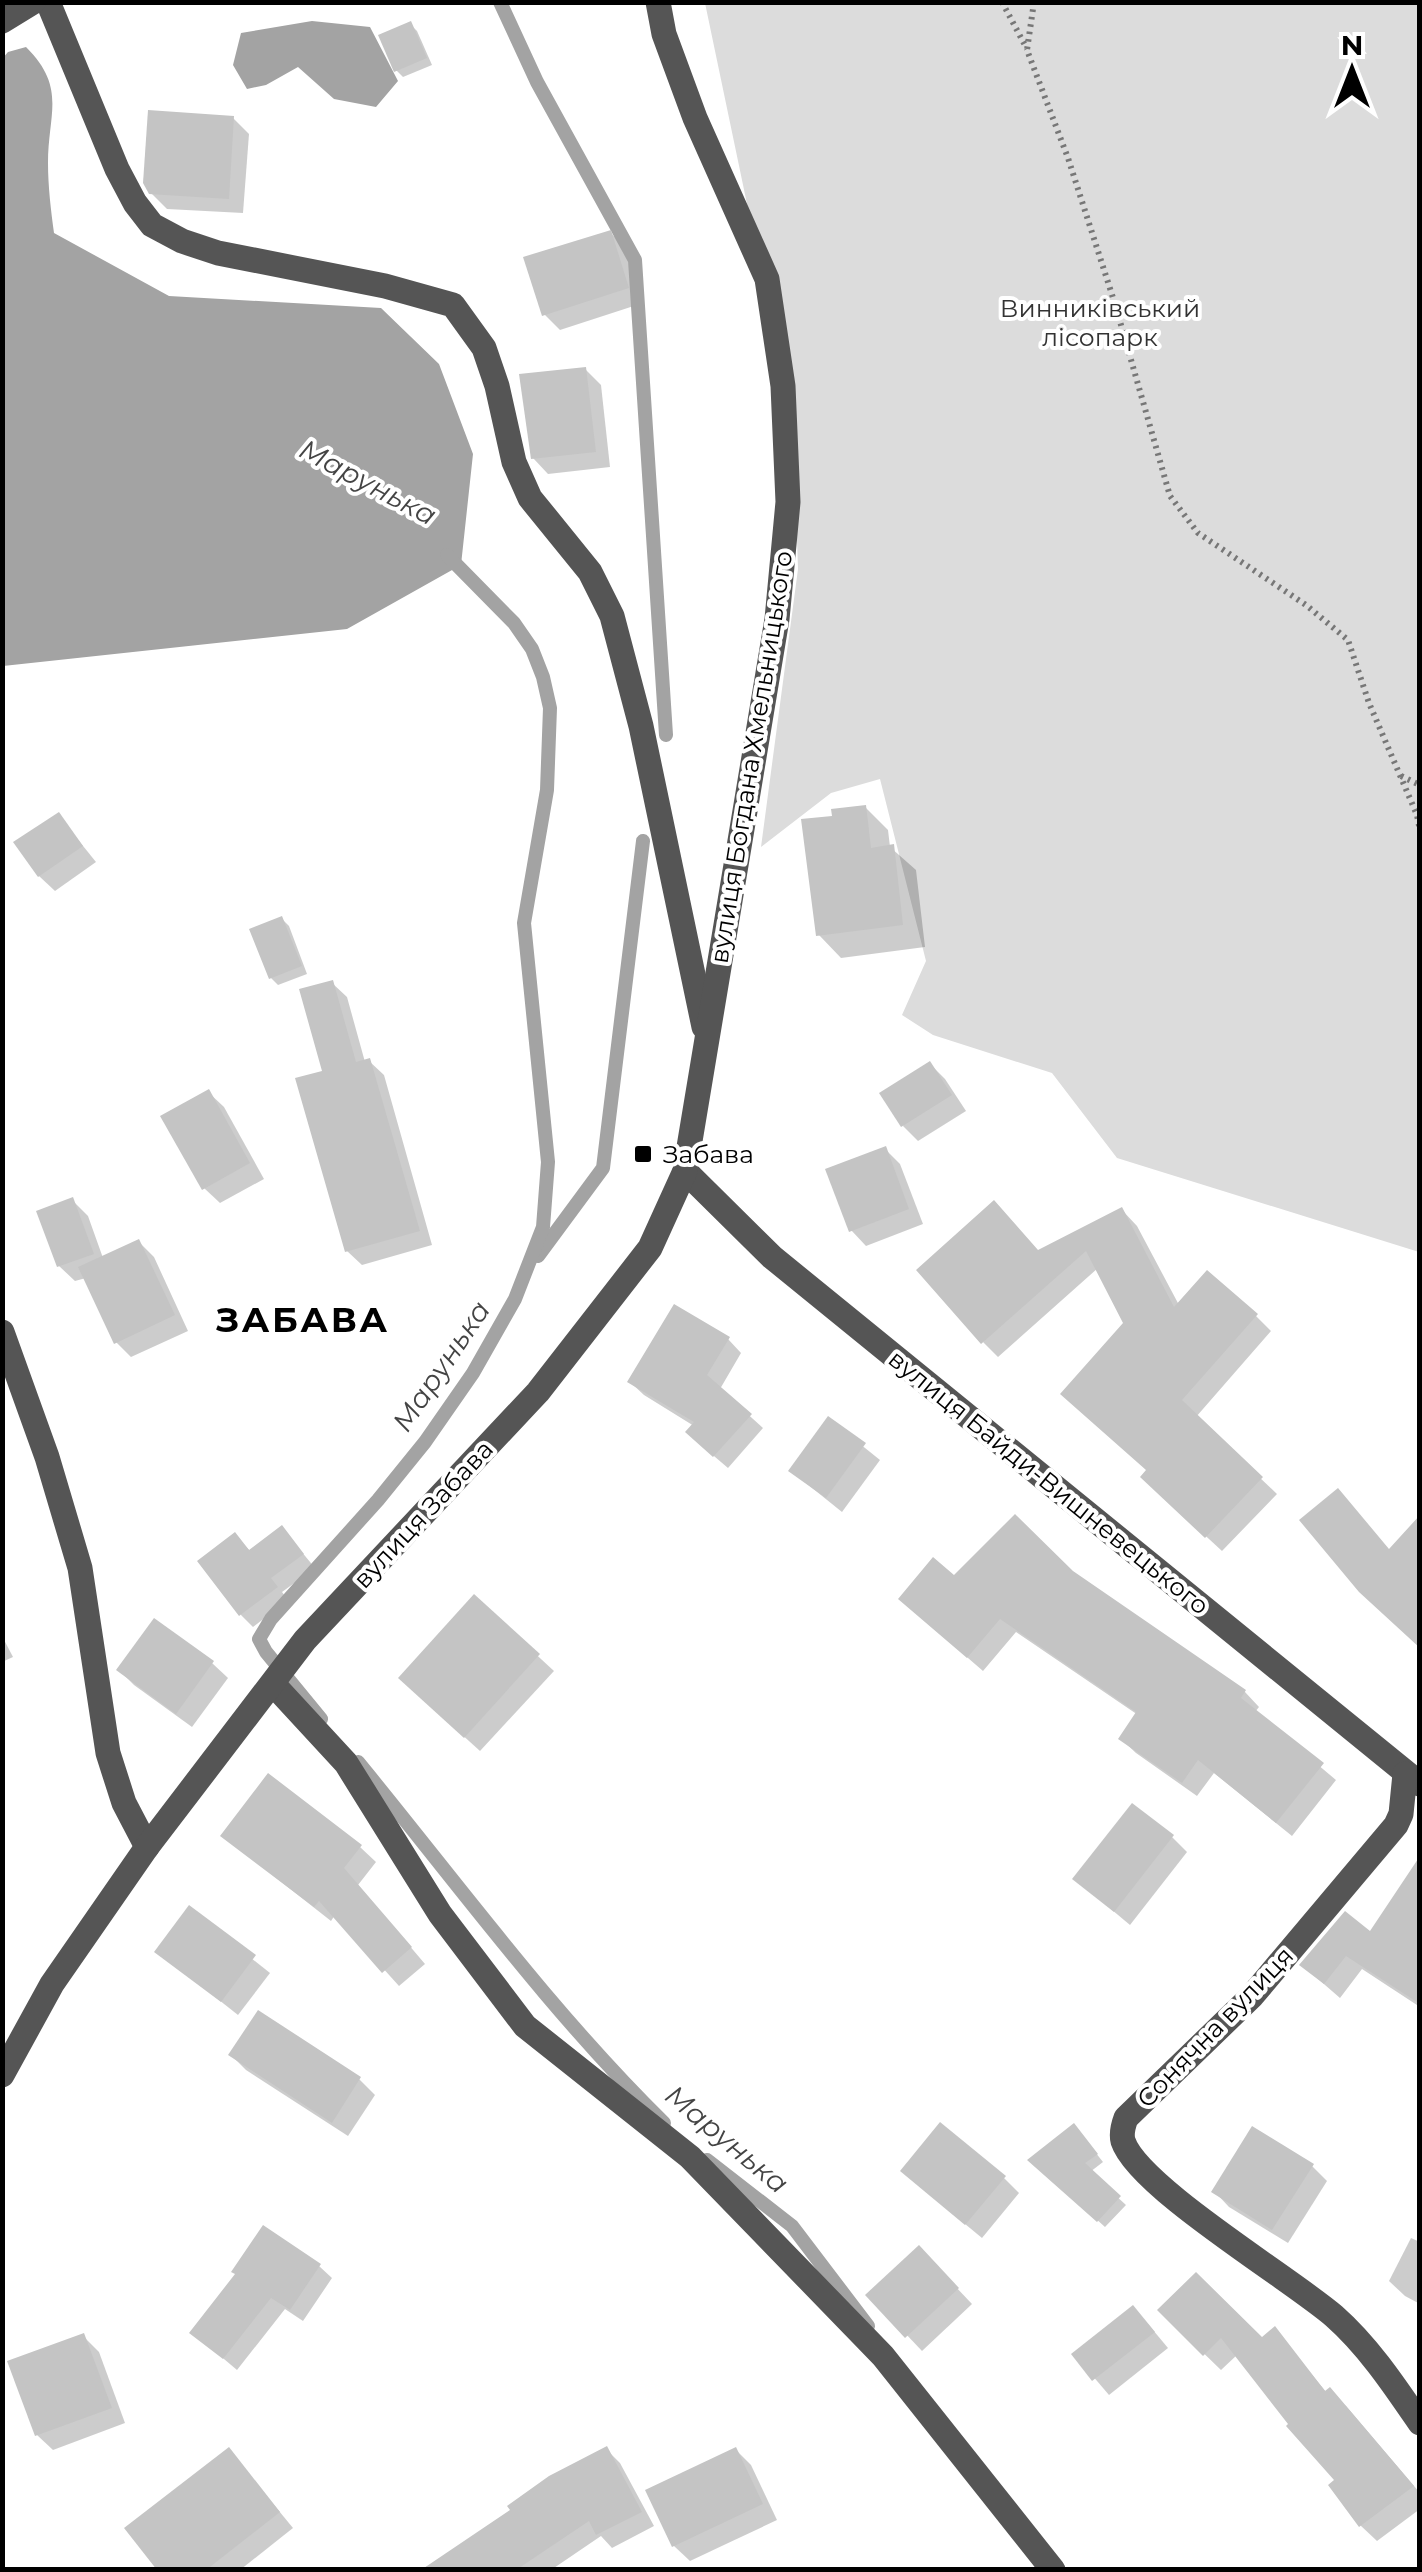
<svg xmlns="http://www.w3.org/2000/svg" width="1422" height="2572" font-family="Montserrat,sans-serif">
  <rect width="100%" height="100%" fill="#fff"/>
  <path fill="#dcdcdc" d="M705,3H1419V1252L1117,1158L1052,1073L933,1035L902,1015L926,961L880,779L831,793L761,847L798,569L793,424Z"/>
  <g fill="#a3a3a3">
    <path d="M312,21L370,27L398,81L376,107L334,99L298,67L266,85L247,89L233,65L241,33Z"/>
    <path d="M26,47C67,88 48,113 48,163C48,186 51,211 54,233L169,296L381,308L439,364L473,454L461,565L347,629L3,666L2,59L8,52Z"/>
  </g>
  <g fill="#0003">
    <path d="M410,24L417,31L432,65L403,77L396,70Z"/>
    <path d="M233,118L249,134L243,213L167,209L151,193Z"/>
    <path d="M610,232L625,248L643,303L560,330L544,314Z"/>
    <path d="M585,369L601,385L610,467L548,474L533,458Z"/>
    <path d="M865,807L888,830L890,847L916,870L925,947L841,958L819,935L834,818Z"/>
    <path d="M58,815L96,862L55,891L39,876Z"/>
    <path d="M282,919L289,926L307,974L278,985L271,978Z"/>
    <path d="M332,983L347,997L365,1062L369,1061L384,1075L432,1245L362,1265L347,1251L325,1073Z"/>
    <path d="M930,1064L945,1079L966,1111L918,1141L903,1126Z"/>
    <path d="M208,1092L224,1107L264,1179L220,1203L204,1188Z"/>
    <path d="M885,1149L900,1164L923,1224L866,1246L851,1230Z"/>
    <path d="M72,1200L88,1216L103,1258L139,1242L154,1257L188,1331L131,1357L116,1342L86,1278L75,1281L59,1266Z"/>
    <path d="M1122,1210L1137,1226L1179,1305L1256,1316L1271,1331L1196,1417L1277,1494L1222,1551L1158,1492L1149,1471L1126,1323L1098,1268L998,1357L983,1342L1038,1252Z"/>
    <path d="M728,1339L741,1353L720,1389L763,1428L728,1468L701,1445L694,1426L644,1395L630,1382Z"/>
    <path d="M829,1419L880,1460L842,1512L791,1471Z"/>
    <path d="M282,1528L315,1568L282,1592L288,1600L253,1627L241,1615L235,1535L251,1552Z"/>
    <path d="M955,1579L1245,1692L1259,1707L1255,1712L1336,1780L1292,1836L1214,1773L1197,1796L1136,1753L1121,1739L1138,1715L1016,1632L983,1671L916,1613Z"/>
    <path d="M475,1598L554,1671L480,1751L416,1693Z"/>
    <path d="M155,1621L212,1663L228,1678L192,1727L134,1685L119,1670Z"/>
    <path d="M2,1636L13,1657L2,1662Z"/>
    <path d="M223,1836L360,1847L376,1862L358,1885L425,1964L399,1986L335,1915L331,1921Z"/>
    <path d="M1172,1837L1187,1852L1130,1925L1075,1879Z"/>
    <path d="M1420,1866V2007L1362,1969L1340,1998L1302,1965L1370,1935Z"/>
    <path d="M189,1909L270,1973L238,2015L157,1951Z"/>
    <path d="M231,2055L359,2079L375,2095L348,2136L246,2070Z"/>
    <path d="M1080,2133L1103,2162L1090,2172L1126,2205L1105,2227L1031,2160Z"/>
    <path d="M1312,2166L1327,2181L1288,2243L1229,2207L1214,2191Z"/>
    <path d="M1004,2178L1019,2193L982,2238L919,2186Z"/>
    <path d="M1411,2238L1420,2242V2304L1405,2296L1389,2281Z"/>
    <path d="M919,2248L972,2304L922,2351L869,2295Z"/>
    <path d="M319,2266L332,2278L303,2321L285,2309L237,2370L192,2332Z"/>
    <path d="M1160,2311L1261,2340L1275,2330L1327,2393L1346,2406L1420,2493V2509L1377,2541L1360,2525L1337,2481L1237,2355L1221,2370Z"/>
    <path d="M1148,2324L1168,2348L1109,2395L1074,2354Z"/>
    <path d="M83,2336L99,2352L125,2423L53,2450L37,2435Z"/>
    <path d="M606,2449L620,2463L654,2526L612,2548L601,2536L551,2570H449Z"/>
    <path d="M229,2450L293,2528L240,2570H160Z"/>
    <path d="M736,2450L751,2465L777,2520L690,2561L674,2546L648,2492Z"/>
  </g>
  <g fill="none" stroke-linecap="round" stroke-linejoin="round">
    <g stroke="#a3a3a3" stroke-width="14">
      <path d="M500,2L537,82L635,260L666,735"/>
      <path d="M538,1256L603,1168L643,841"/>
      <path d="M321,1719L266,1652L259,1639L271,1619L378,1500L425,1442L473,1373L515,1299L543,1227L548,1162L524,923L547,790L550,708L543,677L532,649L514,623L447,555"/>
      <path d="M358,1762C458,1884 551,2012 664,2123"/>
      <path d="M707,2160L792,2226L868,2326"/>
    </g>
  </g>
  <g fill="#c4c4c4">
    <path d="M411,21L427,58L394,72L378,35Z"/>
    <path d="M148,110L234,116L229,199L149,194L143,183Z"/>
    <path d="M611,230L629,288L542,316L523,257Z"/>
    <path d="M586,367L596,452L531,459L519,374Z"/>
    <path d="M866,805L871,848L894,844L903,925L816,936L801,819L832,816L831,809Z"/>
    <path d="M59,812L83,846L38,877L13,842Z"/>
    <path d="M282,916L302,966L269,979L249,929Z"/>
    <path d="M333,980L356,1062L370,1058L420,1231L345,1252L295,1078L322,1071L299,989Z"/>
    <path d="M930,1061L952,1095L901,1127L879,1093Z"/>
    <path d="M209,1089L250,1163L202,1190L160,1116Z"/>
    <path d="M886,1146L909,1209L849,1232L825,1169Z"/>
    <path d="M73,1197L94,1254L57,1267L36,1211Z"/>
    <path d="M994,1200L1038,1250L1122,1207L1174,1307L1207,1270L1258,1314L1182,1400L1263,1477L1205,1538L1140,1477L1146,1470L1060,1394L1123,1323L1086,1251L981,1344L916,1270Z"/>
    <path d="M139,1239L175,1315L114,1344L78,1267Z"/>
    <path d="M674,1304L730,1337L707,1375L752,1414L713,1457L685,1432L694,1422L627,1382Z"/>
    <path d="M828,1416L866,1443L826,1498L788,1471Z"/>
    <path d="M1338,1488L1389,1549L1420,1515V1648L1359,1592L1299,1520Z"/>
    <path d="M1015,1514L1073,1571L1246,1690L1241,1698L1324,1763L1276,1823L1198,1760L1182,1783L1118,1739L1136,1712L1000,1619L967,1658L898,1599L933,1557L954,1575Z"/>
    <path d="M282,1525L304,1554L271,1578L278,1587L239,1616L197,1561L235,1532L249,1550Z"/>
    <path d="M474,1594L540,1654L464,1738L398,1678Z"/>
    <path d="M154,1618L214,1661L176,1714L116,1670Z"/>
    <path d="M268,1773L362,1845L344,1868L412,1947L382,1973L319,1901L314,1907L220,1836Z"/>
    <path d="M1132,1803L1174,1835L1114,1912L1072,1879Z"/>
    <path d="M1420,1856V2004L1346,1956L1324,1984L1299,1965L1345,1911L1370,1931Z"/>
    <path d="M189,1905L256,1955L221,2002L154,1952Z"/>
    <path d="M258,2010L361,2077L332,2123L228,2055Z"/>
    <path d="M940,2122L1006,2176L965,2225L900,2171Z"/>
    <path d="M1074,2123L1098,2154L1085,2163L1121,2196L1097,2222L1027,2160Z"/>
    <path d="M1252,2126L1314,2164L1272,2230L1211,2192Z"/>
    <path d="M263,2225L321,2264L290,2310L271,2298L223,2359L189,2333L235,2274L231,2272Z"/>
    <path d="M919,2245L959,2288L905,2338L865,2295Z"/>
    <path d="M1196,2272L1262,2337L1275,2326L1325,2391L1330,2387L1414,2486L1359,2527L1328,2485L1334,2480L1286,2426L1288,2424L1221,2338L1203,2356L1157,2310Z"/>
    <path d="M1133,2305L1155,2332L1092,2381L1071,2354Z"/>
    <path d="M84,2333L112,2408L35,2436L7,2361Z"/>
    <path d="M607,2446L642,2512L596,2535L589,2521L516,2570H421L510,2510L507,2506L549,2476Z"/>
    <path d="M229,2447L280,2512L206,2570H157L124,2528Z"/>
    <path d="M736,2447L763,2504L672,2547L645,2490Z"/>
  </g>
  <g fill="none" stroke-linecap="round" stroke-linejoin="round">
    <g stroke="#777" stroke-width="6" stroke-dasharray="2.5 5" stroke-linecap="butt">
      <path d="M1002,2L1027,49"/>
      <path d="M1034,2L1027,50L1068,158L1115,304L1170,496L1198,533L1306,605L1348,640L1369,703L1417,815L1420,831"/>
      <path d="M1401,776L1420,785"/>
    </g>
    <g stroke="#555" stroke-width="25">
      <path d="M48,2L117,169L135,203L152,225L182,241L218,253L385,286L453,305L484,348L497,386L514,462L530,498L590,572L612,616L641,726L704,1027"/>
      <path d="M2,21L33,2"/>
      <path d="M685,1171L772,1257L1420,1784"/>
      <path d="M2,1332L47,1457L80,1568L108,1753L124,1803L147,1847"/>
      <path d="M274,1685L346,1763L440,1914L525,2026L690,2157L883,2356L1053,2570"/>
      <path d="M1405,1774L1401,1814L1396,1825L1252,1996L1126,2118C1123,2126 1121,2133 1123,2141C1138,2187 1290,2278 1334,2316C1368,2346 1394,2385 1420,2423"/>
      <path d="M2,2075L52,1984L147,1847L305,1640L538,1392L650,1248L685,1171L777,619L788,502L783,386L767,279L695,118L664,34L658,2"/>
    </g>
  </g>
  <rect fill="#000" stroke="#fff" stroke-width="4" x="633" y="1144" width="20" height="20" rx="5"/>
  <g text-anchor="middle" dominant-baseline="central" stroke-width="8" stroke-linejoin="round" paint-order="stroke">
    <g font-size="25" fill="#333" stroke="#fff">
      <text x="1100" y="308">Винниківський<tspan x="1100" dy="29">лісопарк</tspan></text>
    </g>
    <g font-size="25" fill="#000" stroke="#fff">
      <text transform="translate(751 757) rotate(-81)">вулиця Богдана Хмельницького</text>
      <text transform="translate(1049 1482) rotate(39)">вулиця Байди-Вишневецького</text>
      <text transform="translate(423 1514) rotate(-47)">вулиця Забава</text>
      <text transform="translate(1215 2027) rotate(-46)">Сонячна вулиця</text>
    </g>
    <g font-size="25" fill="#000" stroke="#fff" text-anchor="start">
      <text x="663" y="1154">Забава</text>
    </g>
    <g font-size="28" font-style="italic" fill="#444" stroke="#fff">
      <text transform="translate(368 482) rotate(28)">Марунька</text>
      <text transform="translate(441 1366) rotate(-56)">Марунька</text>
      <text transform="translate(727 2139) rotate(40)">Марунька</text>
    </g>
    <g font-size="35" font-weight="bold" letter-spacing="2.5" fill="#000" stroke="#fff">
      <text x="303" y="1319">ЗАБАВА</text>
    </g>
  </g>
  <rect width="1422" height="2572" fill="none" stroke="#000000" stroke-width="10"/>
  <g transform="translate(1352 70)" stroke="#ffffff" stroke-width="8" paint-order="stroke">
  <path d="M0-8L18 38L0 25L-18 38Z" fill="#000000"/>
  <text y="-15" font-size="28" font-weight="bold" text-anchor="middle" fill="#000000">N</text>
  </g>
</svg>
